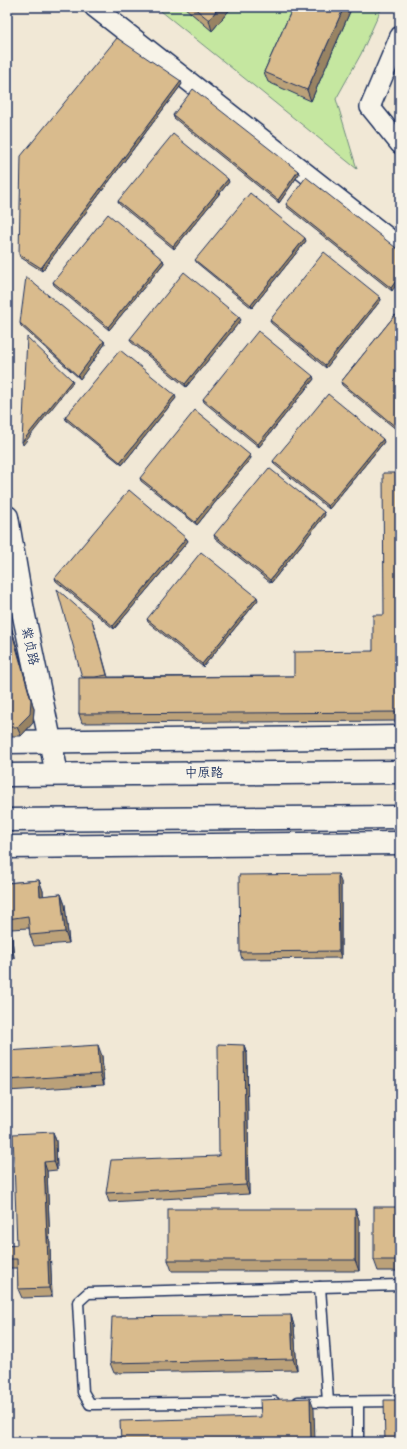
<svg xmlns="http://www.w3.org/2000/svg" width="407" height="1449" font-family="'Architects Daughter','LXGW WenKai TC',sans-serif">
  <rect width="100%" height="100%" fill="#f1e8d6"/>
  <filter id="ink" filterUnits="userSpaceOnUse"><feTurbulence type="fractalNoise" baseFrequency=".025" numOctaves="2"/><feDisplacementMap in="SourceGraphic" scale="8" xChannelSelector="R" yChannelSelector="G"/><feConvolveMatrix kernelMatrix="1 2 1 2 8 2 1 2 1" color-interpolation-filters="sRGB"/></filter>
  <g filter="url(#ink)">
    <path fill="#c5e7a0" stroke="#708b7f" d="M156,7H382L361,54L336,99L357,169Z"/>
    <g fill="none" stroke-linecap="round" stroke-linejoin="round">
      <g stroke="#1b2f5e" stroke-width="13">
        <g id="lane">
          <path d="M320,1287L328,1402"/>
          <path d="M274,1402L90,1404L83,1392L78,1302L88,1293L400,1285"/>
          <path d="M298,1402L400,1401"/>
          <path d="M358,1442V1402"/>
        </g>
      </g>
      <g stroke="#1b2f5e" stroke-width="22">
        <g id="street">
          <path d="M94,7L400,247"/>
          <path d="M400,36L370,107L400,144"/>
        </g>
      </g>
      <g stroke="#1b2f5e" stroke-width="25">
        <g id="secondary">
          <path d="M7,517L23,611L57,774"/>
          <path d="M7,742L400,737"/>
          <path d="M7,775L400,772"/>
          <path d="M7,820L400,817"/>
          <path d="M7,847L400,843"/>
        </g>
      </g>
      <use href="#lane" stroke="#f7f3e8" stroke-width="10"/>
      <use href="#street" stroke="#f7f3e8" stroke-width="19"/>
      <use href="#secondary" stroke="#f7f3e8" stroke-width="22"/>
    </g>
    <g fill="#bba179" stroke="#1b2f5e">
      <path d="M184,7H232L212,31Z"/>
      <path d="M293,7H352L311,101L268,82L264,72Z"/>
      <path d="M182,84L42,271L20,257L19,254Z"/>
      <path d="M173,115L298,171L299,174L279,203L174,118Z"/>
      <path d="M229,182L174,249L119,204L118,201Z"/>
      <path d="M286,204L400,251L392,291L287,207Z"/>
      <path d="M306,241L252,308L197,263L195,260Z"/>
      <path d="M163,260L164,263L109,330L54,285L53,282Z"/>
      <path d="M380,297L381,300L326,368L271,323L270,320Z"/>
      <path d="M395,315L397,430L342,385L341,382Z"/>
      <path d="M241,320L186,387L131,342L130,339Z"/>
      <path d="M20,323L104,341L105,344L80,379L21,326Z"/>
      <path d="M314,379L259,447L204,402L203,399Z"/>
      <path d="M176,398L122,465L66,420L65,417Z"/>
      <path d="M384,442L329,509L274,464L273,461Z"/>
      <path d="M250,455L251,458L197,525L141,481L140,478Z"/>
      <path d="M400,473V721L82,723L79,714L93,623L108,677L294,676L373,651L384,615Z"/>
      <path d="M325,515L271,583L215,538L214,535Z"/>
      <path d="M186,538L188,541L114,629L56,581L55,578Z"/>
      <path d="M258,600L203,667L148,622L147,619Z"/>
      <path d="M7,612L34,709L33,723L21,736H7Z"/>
      <path d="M39,880L43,891V896L61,894L65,905L69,943L34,946L30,935L29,928L11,929L14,958H7V883Z"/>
      <path d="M341,882V958L242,959L240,952Z"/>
      <path d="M244,1045L247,1054L249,1194L109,1202L106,1193L219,1156Z"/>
      <path d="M7,1051L102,1056L104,1085L7,1091Z"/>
      <path d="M53,1132L56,1141L57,1170L47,1171L52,1297L22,1298L18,1289V1268H7V1246L17,1245Z"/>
      <path d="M400,1207V1271H378L374,1260Z"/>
      <path d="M355,1209L359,1220V1271H172L168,1260Z"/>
      <path d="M291,1315L294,1326L297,1370L114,1373L110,1363Z"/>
    </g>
    <g fill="#988363" stroke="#1b2f5e">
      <path d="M219,7H232L212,31L209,20Z"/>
      <path d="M344,7H352L311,101L307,90Z"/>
      <path d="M181,81L182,84L42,271L41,268Z"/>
      <path d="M298,171L299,174L279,203L278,200Z"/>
      <path d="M228,179L229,182L174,249L173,246Z"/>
      <path d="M305,238L306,241L252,308L251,305Z"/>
      <path d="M163,260L164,263L109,330L108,327Z"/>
      <path d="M400,275V280L392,291L391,288Z"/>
      <path d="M380,297L381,300L326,368L325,365Z"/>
      <path d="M239,317L241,320L186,387L185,384Z"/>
      <path d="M104,341L105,344L80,379L78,376Z"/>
      <path d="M313,376L314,379L259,447L258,444Z"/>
      <path d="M72,380L73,382L23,445L22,442Z"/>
      <path d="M175,395L176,398L122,465L120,462Z"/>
      <path d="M400,422V426L397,430L396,427Z"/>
      <path d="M383,439L384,442L329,509L328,506Z"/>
      <path d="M250,455L251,458L197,525L195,522Z"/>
      <path d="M324,512L325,515L271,583L270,580Z"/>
      <path d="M186,538L188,541L114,629L113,626Z"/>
      <path d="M257,597L258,600L203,667L202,664Z"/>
      <path d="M7,612L34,709L33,723L21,736L17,727Z"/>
      <path d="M338,874L341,882V958L339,951Z"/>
      <path d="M39,880L43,891L44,907L40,896Z"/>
      <path d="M61,894L65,905L69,943L65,932Z"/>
      <path d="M7,919L11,929L14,958L10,947Z"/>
      <path d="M98,1045L102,1056L104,1085L100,1074Z"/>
      <path d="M244,1045L247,1054L249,1194L246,1185Z"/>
      <path d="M53,1132L56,1141L57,1170L54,1161Z"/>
      <path d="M44,1162L47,1171L52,1297L49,1288Z"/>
      <path d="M355,1209L359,1220V1271L355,1260Z"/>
      <path d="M291,1315L294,1326L297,1370L293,1359Z"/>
      <path d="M310,1398L314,1409L315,1442H311Z"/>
    </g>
    <g fill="#d9bb8d" stroke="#1b2f5e">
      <path d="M193,7H219L209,20Z"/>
      <path d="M293,7H344L307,90L264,72Z"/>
      <path d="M117,38L181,81L41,268L19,254L21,156Z"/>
      <path d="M193,89L298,171L278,200L173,115Z"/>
      <path d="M173,134L228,179L173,246L118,201Z"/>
      <path d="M306,177L400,251V275L391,288L286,204Z"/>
      <path d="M250,193L305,238L251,305L195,260Z"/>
      <path d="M108,214L163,260L108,327L53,282Z"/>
      <path d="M324,252L380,297L325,365L270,320Z"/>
      <path d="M184,272L239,317L185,384L130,339Z"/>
      <path d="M26,277L104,341L78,376L20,323Z"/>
      <path d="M395,315L400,318V422L396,427L341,382Z"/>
      <path d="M258,331L313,376L258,444L203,399Z"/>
      <path d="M27,337L72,380L22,442Z"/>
      <path d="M120,350L175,395L120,462L65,417Z"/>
      <path d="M328,394L383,439L328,506L273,461Z"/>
      <path d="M195,410L250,455L195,522L140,478Z"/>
      <path d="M269,468L324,512L270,580L214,535Z"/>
      <path d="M383,473H400V712L79,714V678L294,676V652L373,651V615H384Z"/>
      <path d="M129,490L186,538L113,626L55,578Z"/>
      <path d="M201,552L257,597L202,664L147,619Z"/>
      <path d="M57,589L92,620L107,675L95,677H82Z"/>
      <path d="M7,615L31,700L30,714L17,727H7Z"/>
      <path d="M338,874L339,951L240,952L239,875Z"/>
      <path d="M39,880L40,896L61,894L65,932L30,935L28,916L7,919V883Z"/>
      <path d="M7,919L10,947H7Z"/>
      <path d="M218,1044L244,1045L246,1185L106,1193L111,1160L219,1156Z"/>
      <path d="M98,1045L100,1074L7,1080V1051Z"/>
      <path d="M53,1132L54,1161L44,1162L49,1288L18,1289L17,1259H7V1246L17,1245L13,1134Z"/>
      <rect x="374" y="1207" width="26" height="53"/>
      <rect x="168" y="1209" width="187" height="51"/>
      <path d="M291,1315L293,1359L110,1363L112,1317Z"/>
      <path d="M310,1398L311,1442H121L120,1421L261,1417L260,1400Z"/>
      <path d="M384,1400H400V1442H385Z"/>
    </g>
  </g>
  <g text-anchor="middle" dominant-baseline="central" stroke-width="4" stroke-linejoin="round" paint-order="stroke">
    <g font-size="13" fill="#1b2f5e" stroke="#f7f3e8">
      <text transform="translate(30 646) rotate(78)">紫贞路</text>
      <text x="204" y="773">中原路</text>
    </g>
  </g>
  <rect width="407" height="1449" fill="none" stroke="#f7f3e8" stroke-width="24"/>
  <rect x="12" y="12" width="383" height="1425" fill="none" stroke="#1b2f5e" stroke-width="1.5" filter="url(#ink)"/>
</svg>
